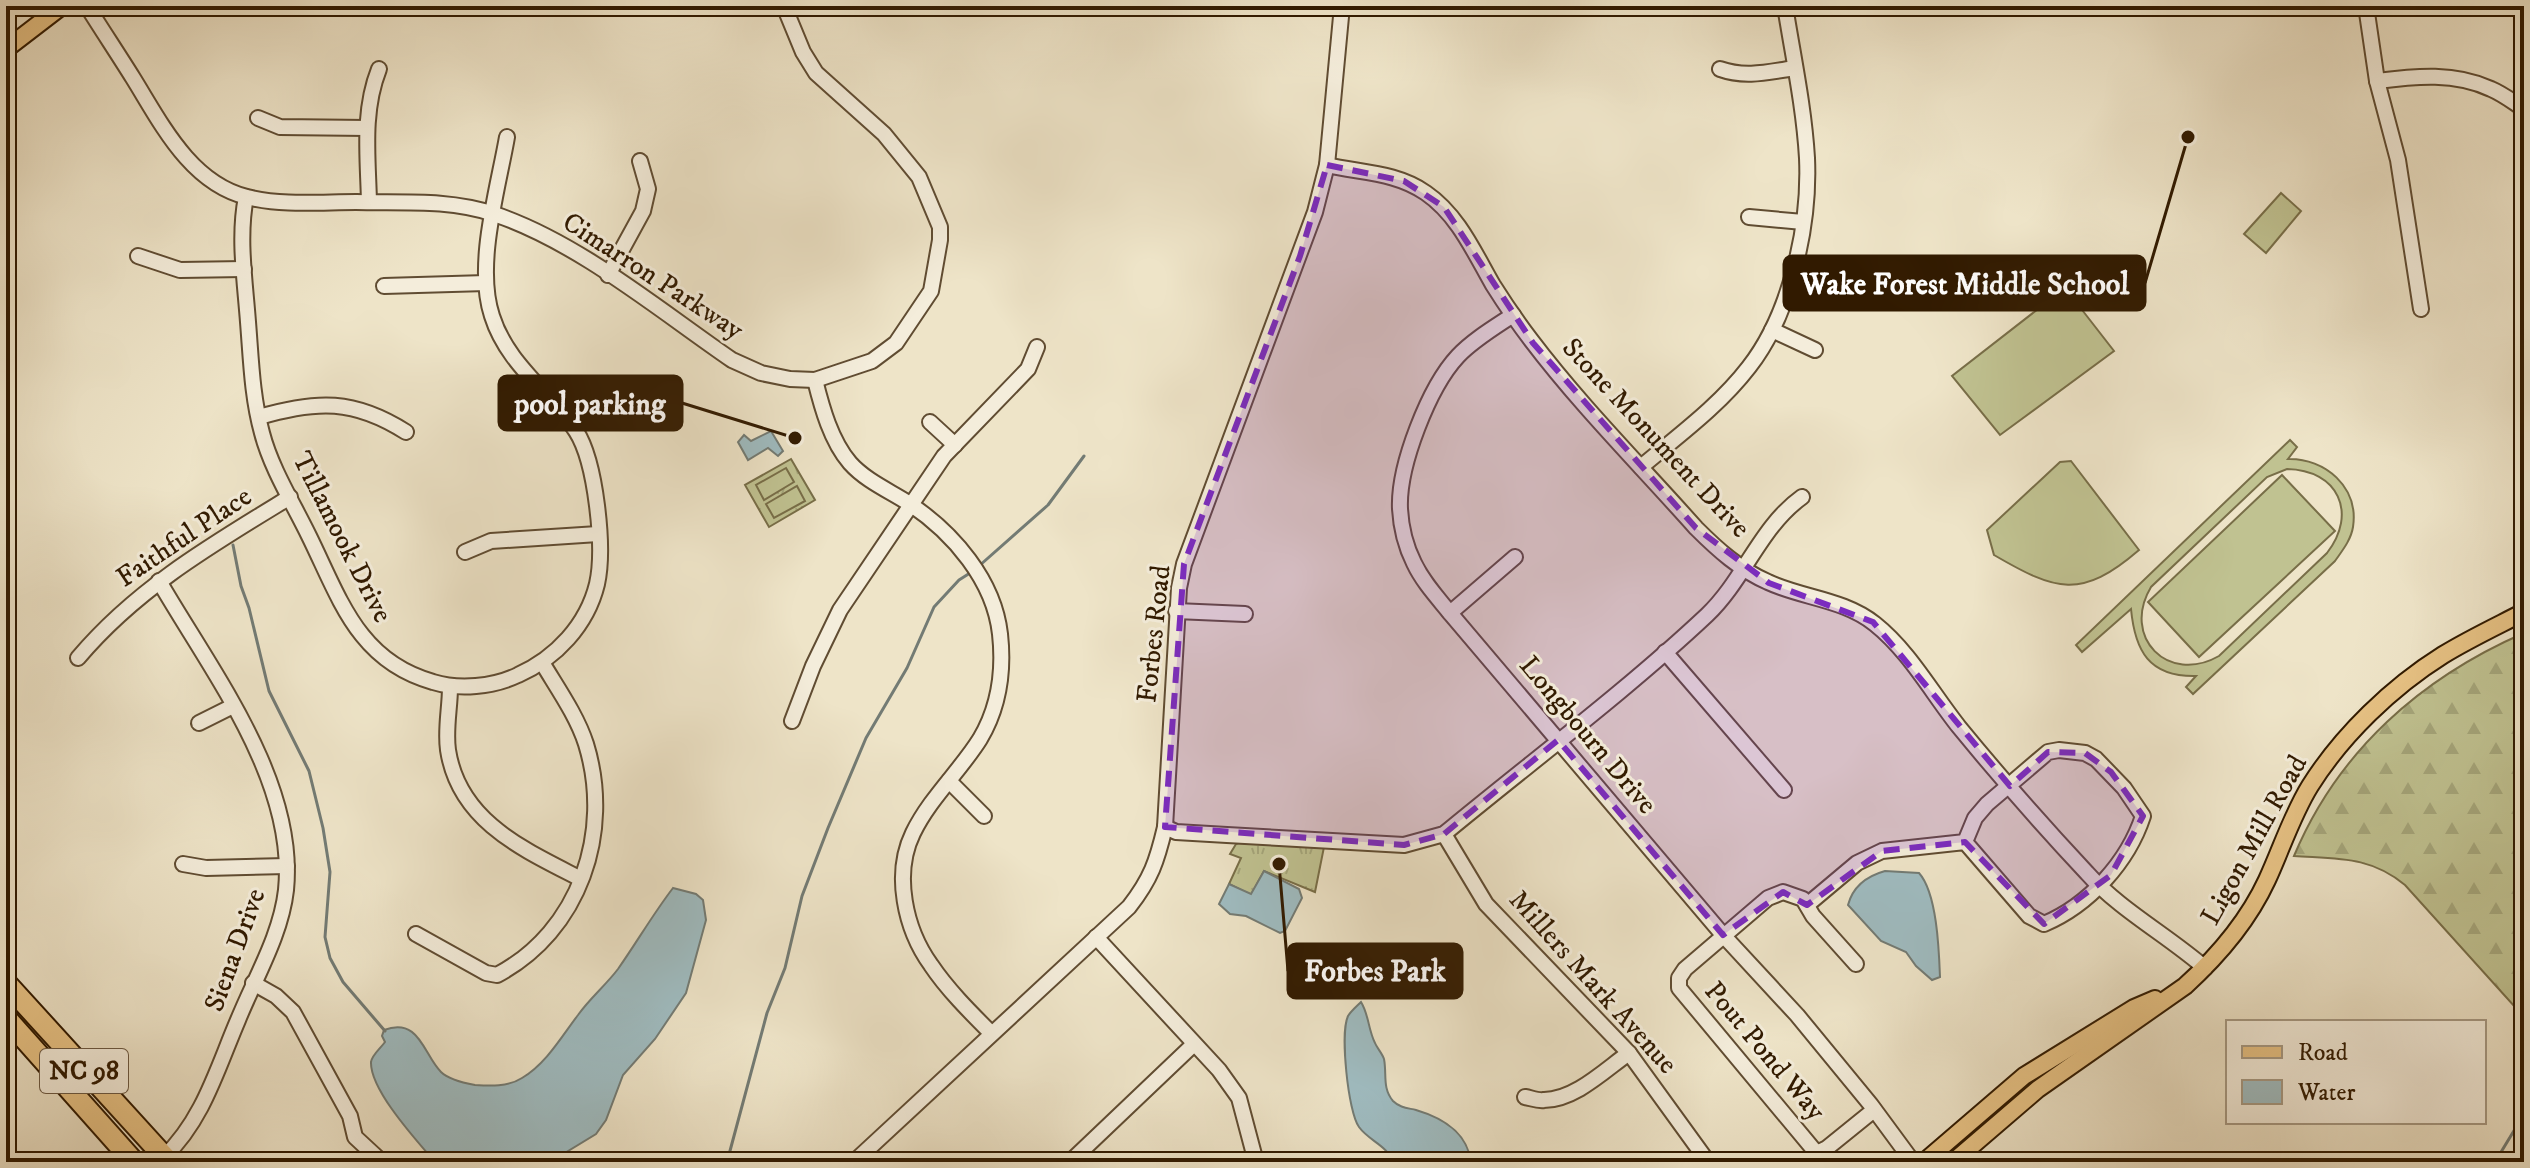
<svg xmlns="http://www.w3.org/2000/svg" width="2530" height="1168" font-family="'IM FELL DW Pica',serif">
  <defs>
    <pattern id="grass-tufts" width="24" height="20" patternUnits="userSpaceOnUse" patternTransform="scale(2)"><rect width="24" height="20" fill="#c0c291"/><path d="M3 7l-1-3M5 7V3M7 7l1-3M15 17l-1-3M17 17v-4M19 17l1-3" fill="none" stroke="#a5a67b"/></pattern>
    <pattern id="forest-firs" width="22" height="20" patternUnits="userSpaceOnUse" patternTransform="scale(2)"><rect width="22" height="20" fill="#c0c291"/><path d="M5 1l3.5 6h-7zM16 11l3.5 6h-7z" fill="#a5a67b"/></pattern>
  </defs>
  <rect width="100%" height="100%" fill="#eee4c8"/>
  <filter id="stains"><feTurbulence type="fractalNoise" baseFrequency=".0025" numOctaves="4"/><feColorMatrix values="0 0 0 0 .2 0 0 0 0 .09 0 0 0 0 .02 0 0 0 .5 -.17"/></filter>
  <radialGradient id="worn" r=".72"><stop offset=".6" stop-color="#630" stop-opacity="0"/><stop offset="1" stop-color="#630" stop-opacity=".3"/></radialGradient>
  <g fill="url(#grass-tufts)" stroke="#786e48" stroke-width="2">
    <path d="M791,459L815,500L769,527L745,485Z"/>
    <path d="M1243,841L1324,847L1315,892L1264,871L1251,895L1229,884L1241,858L1230,854L1236,844Z"/>
  </g>
  <path fill="url(#forest-firs)" stroke="#786e48" stroke-width="2" d="M2524,633V1017L2405,885C2370,856 2338,859 2294,856C2338,751 2421,678 2524,633Z"/>
  <g fill="#c0c291" stroke="#786e48" stroke-width="2" fill-rule="evenodd">
    <path d="M2281,193L2301,211L2266,253L2244,234Z"/>
    <path d="M2065,288L2114,351L2000,435L1952,376Z"/>
    <path d="M2290,440L2297,447L2288,459C2325,458 2359,487 2353,527C2351,540 2342,551 2335,561L2193,694L2186,687L2196,676C2149,677 2135,651 2131,609L2082,652L2076,645ZM2287,469C2338,470 2358,513 2327,553L2219,656C2168,685 2121,637 2151,587L2267,477Z"/>
    <path d="M2071,461L2139,550C2081,600 2056,591 1994,555L1987,530L2060,462Z"/>
    <path d="M786,468L794,482L764,500L756,485Z"/>
    <path d="M2282,475L2335,531L2199,657L2148,602Z"/>
    <path d="M797,486L805,501L774,518L766,504Z"/>
  </g>
  <g fill="#9fbcc1" stroke="#737b74" stroke-width="2">
    <path d="M771,431L783,451L778,456L768,448L748,460L738,442L744,435L751,441Z"/>
    <path d="M1264,871L1299,889L1302,898L1285,931L1280,933L1246,916L1230,914L1219,904L1229,884L1251,894Z"/>
    <path d="M1885,871L1919,873C1937,893 1939,950 1940,977L1932,980L1916,966L1906,952L1881,941L1848,905C1853,886 1867,876 1885,871Z"/>
    <path d="M673,888L696,894L703,900L706,920L686,993L655,1039L623,1075L606,1120L596,1134L550,1162H435C417,1141 370,1090 371,1062C372,1055 380,1049 385,1042L382,1036L384,1030C420,1017 423,1054 441,1072C449,1080 464,1083 475,1085C490,1086 508,1087 522,1078C546,1064 562,1036 578,1015C590,998 606,985 618,969C637,942 653,914 673,888Z"/>
    <path d="M1361,1002C1369,1015 1368,1029 1375,1043C1377,1048 1382,1053 1384,1059C1387,1074 1382,1088 1393,1101C1400,1108 1408,1108 1416,1110C1443,1118 1467,1132 1471,1162H1393C1387,1145 1369,1141 1359,1127C1348,1112 1340,1033 1348,1016C1351,1011 1357,1006 1361,1002Z"/>
  </g>
  <g fill="none" stroke-linecap="round" stroke-linejoin="round">
    <g stroke="#737b74" stroke-width="3">
      <path d="M233,545L241,586L249,608L269,691L309,771L323,828L330,872L325,937L330,958L343,982L385,1031"/>
      <path d="M979,566L1048,505L1084,456"/>
      <path d="M727,1162L767,1013L785,968L802,896L828,828L866,738L907,668L934,607L959,580L970,573"/>
      <path d="M2495,1162L2515,1129L2524,1103"/>
    </g>
    <g stroke="#604c32" stroke-width="18">
      <g id="minor">
        <path d="M87,6C102,30 118,54 133,78C161,123 190,183 247,197C282,206 321,202 356,202C403,203 449,199 494,214C578,242 659,310 732,360L761,373L790,379L815,380L872,361L896,343L931,291L940,240V227L919,177L884,134L816,73L803,52L784,6"/>
        <path d="M2366,6L2377,81L2398,160L2421,309"/>
        <path d="M1720,69C1745,78 1768,72 1795,68"/>
        <path d="M2377,81C2416,76 2455,72 2491,89C2503,94 2513,102 2524,109"/>
        <path d="M258,118L280,127L367,128"/>
        <path d="M1327,165C1361,173 1396,172 1426,193C1458,215 1474,252 1493,285C1505,304 1518,323 1531,340C1581,406 1641,466 1696,528C1717,549 1740,570 1768,582C1802,598 1844,599 1875,624C1909,651 1932,693 1959,727C2000,777 2043,826 2087,873C2120,910 2167,935 2205,968"/>
        <path d="M246,197C238,237 245,281 248,322C251,359 252,397 262,433C271,468 293,503 309,536C340,599 358,661 433,682C459,690 493,687 518,675C556,658 587,625 597,584C605,548 596,462 576,431C549,391 507,364 492,316C475,265 498,189 507,137"/>
        <path d="M369,202C368,157 362,112 379,69"/>
        <path d="M1749,217L1803,222"/>
        <path d="M138,256L180,270L244,269"/>
        <path d="M608,275L643,211L648,189L640,161"/>
        <path d="M384,286L486,283"/>
        <path d="M1513,315C1495,327 1473,340 1458,356C1429,387 1398,466 1400,509C1401,527 1406,547 1414,563C1423,582 1437,597 1450,613L1723,935L1797,1015L1871,1105L1913,1162"/>
        <path d="M1772,330L1815,350"/>
        <path d="M815,380C822,408 831,441 850,463C866,481 890,491 910,504C953,533 994,580 1000,634C1004,670 999,707 980,739C960,771 930,798 913,833C893,874 905,929 931,965C947,989 970,1012 991,1033"/>
        <path d="M259,417C317,400 354,399 406,432"/>
        <path d="M930,422L955,445"/>
        <path d="M1641,467C1679,435 1719,406 1749,367C1791,313 1810,225 1807,158C1804,107 1793,56 1785,6"/>
        <path d="M465,552L491,541L598,534"/>
        <path d="M159,581C211,671 297,781 286,890C281,935 255,978 238,1020C217,1069 203,1120 164,1157"/>
        <path d="M1176,611L1245,614"/>
        <path d="M1450,613L1515,557"/>
        <path d="M1665,652L1784,790"/>
        <path d="M78,658C137,588 213,544 290,497"/>
        <path d="M450,687C450,708 445,729 448,750C459,822 525,850 581,879"/>
        <path d="M792,721L813,666L840,610L944,456L1028,369L1037,347"/>
        <path d="M199,723L233,706"/>
        <path d="M949,781L984,816"/>
        <path d="M1165,827L1176,832L1227,835L1404,845L1444,834C1531,762 1625,692 1707,615C1744,580 1760,527 1802,497"/>
        <path d="M1444,834L1486,904L1629,1053L1708,1162"/>
        <path d="M183,864L206,868L287,866"/>
        <path d="M1807,905L1857,863L1882,851L1965,842L1975,818L1987,804L2048,752L2059,750L2085,753L2096,759L2124,788L2143,816C2128,862 2089,905 2044,924L2029,916L1965,842"/>
        <path d="M416,934L486,973L497,975C580,931 613,832 586,744C577,716 558,689 543,664"/>
        <path d="M1096,937L1219,1070L1239,1098L1256,1162"/>
        <path d="M1856,964L1813,916L1803,899L1783,892L1768,898L1685,969L1679,978V988L1814,1150L1819,1152L1827,1148L1874,1110"/>
        <path d="M253,983L276,996L293,1012L350,1116L355,1137L382,1162"/>
        <path d="M1525,1097C1531,1098 1538,1101 1544,1100C1575,1100 1606,1069 1629,1053"/>
        <path d="M854,1162L1129,907C1151,879 1157,861 1165,827L1179,588L1184,564L1315,212L1327,165L1342,6"/>
        <path d="M1070,1162L1194,1044"/>
      </g>
    </g>
    <g stroke="#311a00" stroke-width="20">
      <g id="major">
        <path d="M6,49L62,6"/>
        <path d="M1924,1162L2024,1076L2134,1008L2155,999"/>
        <path d="M1953,1162L2038,1089L2185,986C2218,956 2248,921 2267,880C2281,850 2292,815 2310,786C2342,735 2392,687 2443,655C2469,639 2497,626 2524,612"/>
      </g>
    </g>
    <g stroke="#311a00" stroke-width="24">
      <g id="highway">
        <path d="M6,983L169,1162"/>
        <path d="M6,1018L134,1162"/>
      </g>
    </g>
    <use href="#minor" stroke="#f4eddb" stroke-width="14"/>
    <use href="#major" stroke="#e7c284" stroke-width="16"/>
    <use href="#highway" stroke="#e7c284" stroke-width="20"/>
  </g>
  <path fill="#7b2cbf" fill-opacity="0.2" stroke="#7b2cbf" stroke-width="6" stroke-dasharray="16 10" stroke-linejoin="round" d="M1327,165L1404,181L1444,207L1533,343L1696,528L1769,583L1873,622L2010,786L2048,752L2085,753L2111,772L2143,816L2111,875L2044,924L1965,842L1882,851L1807,905L1783,892L1723,935L1558,740L1444,834L1404,845L1165,827L1184,564L1300,256Z"/>
  <g text-anchor="middle" dominant-baseline="central" stroke-width="6" stroke-linejoin="round" paint-order="stroke">
    <rect fill="#f4eddb" stroke="#6c5942" stroke-width="2" x="40" y="1049" width="88" height="44" rx="6"/>
    <g font-size="26" font-weight="bold" fill="#311a00">
      <text x="84" y="1071">NC 98</text>
    </g>
    <g font-size="28" fill="#311a00" stroke="#f4eddb">
      <text transform="translate(653 276) rotate(33)">Cimarron Parkway</text>
      <text transform="translate(1656 438) rotate(47)">Stone Monument Drive</text>
      <text transform="translate(184 537) rotate(-34)">Faithful Place</text>
      <text transform="translate(342 537) rotate(63)">Tillamook Drive</text>
      <text transform="translate(1154 634) rotate(-84)">Forbes Road</text>
      <text transform="translate(1588 735) rotate(50)">Longbourn Drive</text>
      <text transform="translate(2254 840) rotate(-61)">Ligon Mill Road</text>
      <text transform="translate(235 950) rotate(-70)">Siena Drive</text>
      <text transform="translate(1593 982) rotate(48)">Millers Mark Avenue</text>
      <text transform="translate(1765 1051) rotate(50)">Pout Pond Way</text>
    </g>
  </g>
  <path fill="none" stroke="#311a00" stroke-width="3" d="M2188 137L2145 283M795 438L682 403M1279 864L1288 971"/>
  <g fill="#311a00" stroke="#f4eddb" stroke-width="3">
    <circle cx="2188" cy="137" r="8"/>
    <circle cx="795" cy="438" r="8"/>
    <circle cx="1279" cy="864" r="8"/>
  </g>
  <g fill="#311a00" stroke="#311a00" stroke-width="3">
    <rect x="1784" y="256" width="361" height="54" rx="8"/>
    <rect x="499" y="376" width="183" height="54" rx="8"/>
    <rect x="1288" y="944" width="174" height="54" rx="8"/>
  </g>
  <g font-size="30" text-anchor="middle" font-weight="bold" fill="#fff">
    <text x="1965" y="294">Wake Forest Middle School</text>
    <text x="590" y="414">pool parking</text>
    <text x="1375" y="981">Forbes Park</text>
  </g>
  <rect width="2530" height="1168" fill="none" stroke="#eee4c8" stroke-width="32"/>
  <rect x="8" y="8" width="2514" height="1152" fill="none" stroke="#311a00" stroke-width="4"/>
  <rect x="16" y="16" width="2498" height="1136" fill="none" stroke="#311a00" stroke-width="2"/>
  <rect x="2226" y="1020" width="260" height="104" fill="#f4eddb" stroke="#a69983" stroke-width="2"/>
  <rect x="2242" y="1046" width="40" height="12" fill="#e7c284" stroke="#a69983" stroke-width="2"/>
  <text x="2298" y="1060" font-size="24" fill="#311a00">Road</text>
  <rect x="2242" y="1080" width="40" height="24" fill="#9fbcc1" stroke="#a69983" stroke-width="2"/>
  <text x="2298" y="1100" font-size="24" fill="#311a00">Water</text>
  <rect width="100%" height="100%" filter="url(#stains)"/>
  <rect width="100%" height="100%" fill="url(#worn)"/>
</svg>
